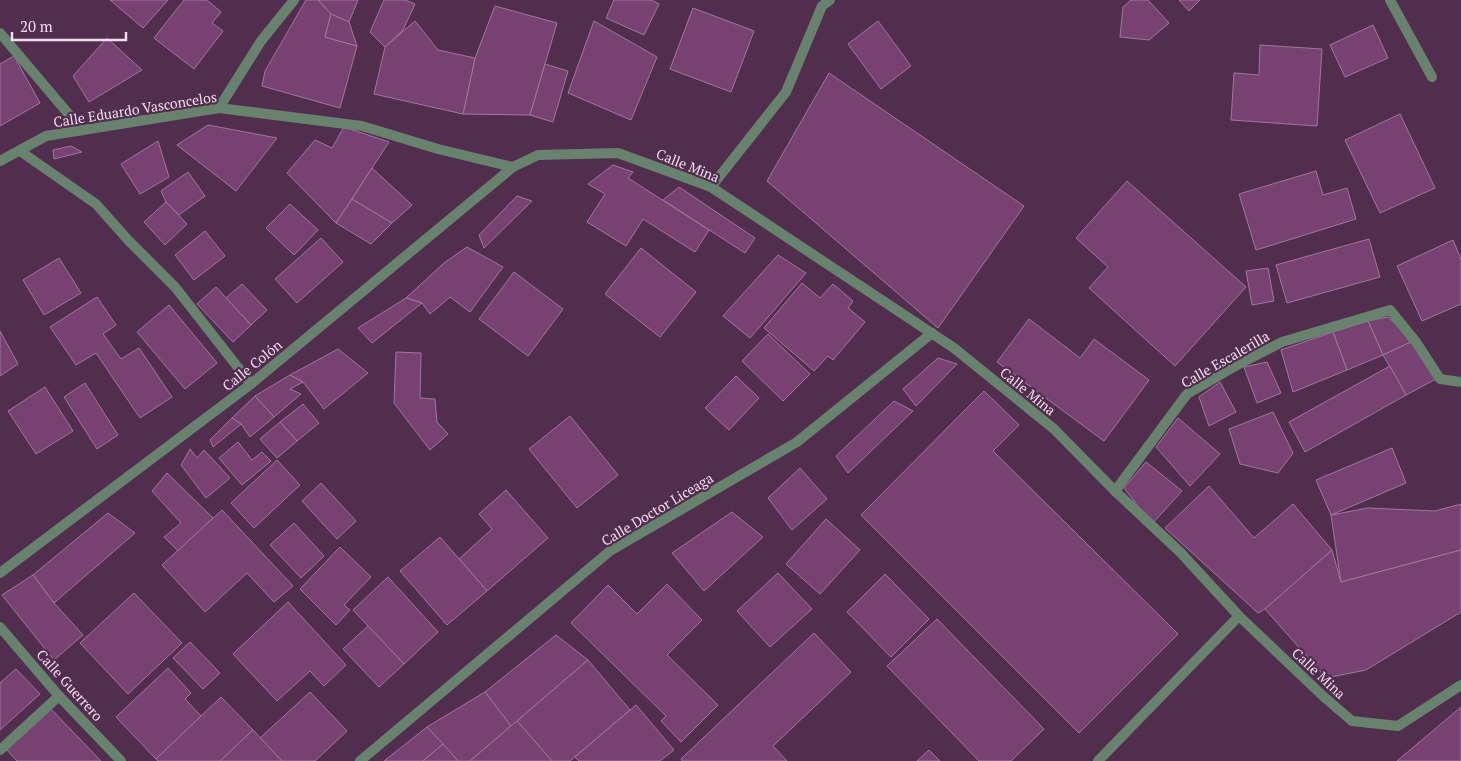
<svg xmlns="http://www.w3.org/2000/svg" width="1461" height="761" font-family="'PT Serif',serif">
  <rect width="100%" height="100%" fill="#512e4e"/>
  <g fill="#774172" stroke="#a1789c">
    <path d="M110,0H168L143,28Z"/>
    <path d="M184,0H207L221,12L212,23L223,31L194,69L154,38Z"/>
    <path d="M306,0H319V1L331,14L325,37L357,46L340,108L262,86L265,71Z"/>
    <path d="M319,0H358L349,22L331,14L319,1Z"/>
    <path d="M384,0H405L415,4L403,30L385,47L370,32Z"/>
    <path d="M614,0H651L659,4L644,35L606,18Z"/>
    <path d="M1131,0H1148L1169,23L1149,40L1120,37L1123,7Z"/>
    <path d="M1179,0H1200L1189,11Z"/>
    <path d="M495,6L557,23L530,115L463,114L475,58Z"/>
    <path d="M693,8L754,31L731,92L670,69Z"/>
    <path d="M331,14L349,22L357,46L325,37Z"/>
    <path d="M415,21L438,50L475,58L463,114L374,94L385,47Z"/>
    <path d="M594,21L657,57L631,120L568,93Z"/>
    <path d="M878,21L911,66L881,89L848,44Z"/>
    <path d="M1373,25L1388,58L1345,77L1330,45Z"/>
    <path d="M107,38L142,70L89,102L73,76Z"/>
    <path d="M1260,45L1322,49L1317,126L1231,120L1234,73L1259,75Z"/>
    <path d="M14,56L40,103L0,126V64Z"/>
    <path d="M545,64L568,71L553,122L530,115Z"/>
    <path d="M829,73L1024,206L938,328L767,181Z"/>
    <path d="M1400,114L1435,188L1380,213L1345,140Z"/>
    <path d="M208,125L277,138L236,191L177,145Z"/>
    <path d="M344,127L389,142L336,223L287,173L315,140L332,148Z"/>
    <path d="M158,141L169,177L140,194L121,164Z"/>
    <path d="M71,146L82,152L54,159L53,150Z"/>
    <path d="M613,165L633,172L628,178L709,230L695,252L643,219L626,246L587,222L605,194L588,184Z"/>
    <path d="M372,168L412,205L392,223L352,199Z"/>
    <path d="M1316,171L1323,195L1347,188L1356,219L1256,250L1239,194Z"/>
    <path d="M188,172L205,196L179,215L166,202L161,191Z"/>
    <path d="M1127,181L1246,287L1175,366L1089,288L1108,267L1076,238Z"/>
    <path d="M679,187L755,238L745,253L663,200Z"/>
    <path d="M517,196L532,201L484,248L479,235Z"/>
    <path d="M352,199L392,223L371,244L336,223Z"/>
    <path d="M166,202L187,224L165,245L144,222Z"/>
    <path d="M290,204L318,230L294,255L266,228Z"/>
    <path d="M205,231L225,256L194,280L175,255Z"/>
    <path d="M321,238L343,262L297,303L275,279Z"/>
    <path d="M1369,239L1380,277L1287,303L1276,265Z"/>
    <path d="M1453,240L1461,259V304L1422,321L1397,266Z"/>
    <path d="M467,247L503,267L470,312L450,297L430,314L422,303L406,298L444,263Z"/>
    <path d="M641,248L696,292L660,337L605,294Z"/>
    <path d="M778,255L806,273L750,338L723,316Z"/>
    <path d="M59,258L81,293L44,315L23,280Z"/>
    <path d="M1268,268L1274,301L1252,305L1246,271Z"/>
    <path d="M514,272L563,309L528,356L479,319Z"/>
    <path d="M802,283L820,298L833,284L853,301L848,308L865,322L833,360L828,356L814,371L764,328Z"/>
    <path d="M242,284L267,310L251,325L226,298Z"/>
    <path d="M216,287L251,325L233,342L197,304Z"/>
    <path d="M97,297L116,325L103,334L121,359L139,348L172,397L140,418L96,353L76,365L50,327Z"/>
    <path d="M406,298L422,303L372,343L358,328Z"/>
    <path d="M169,305L217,363L185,389L137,332Z"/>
    <path d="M1388,317L1413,341L1383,355L1368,321Z"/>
    <path d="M1029,319L1080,358L1094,339L1149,380L1104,441L997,362Z"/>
    <path d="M1368,321L1383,355L1347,370L1333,332Z"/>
    <path d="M0,331L18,364L0,376Z"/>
    <path d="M1333,332L1347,370L1293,392L1281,350Z"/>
    <path d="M768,334L810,374L783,401L742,361Z"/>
    <path d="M1413,341L1436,379L1406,395L1383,355Z"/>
    <path d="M338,349L368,373L324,409L303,382L290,375Z"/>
    <path d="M396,352L421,353L420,398L435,399L437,422L448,434L430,450L394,403Z"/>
    <path d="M938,358L957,364L916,406L903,389Z"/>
    <path d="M1267,362L1281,393L1257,403L1244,367Z"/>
    <path d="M1390,366L1406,395L1305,452L1289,422Z"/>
    <path d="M290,375L303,382L290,389L301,394L274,417L255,396Z"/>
    <path d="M736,376L759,398L729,430L705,408Z"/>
    <path d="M1220,382L1236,412L1209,426L1199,397Z"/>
    <path d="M85,383L118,435L97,449L64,397Z"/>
    <path d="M45,387L73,431L36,454L8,411Z"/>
    <path d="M984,391L1019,425L993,451L1178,634L1079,733L861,515Z"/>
    <path d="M255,396L274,417L250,437L241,424L232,418Z"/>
    <path d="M894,401L913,411L848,473L836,456Z"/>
    <path d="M303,404L319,423L297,441L280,422Z"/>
    <path d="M1273,412L1293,453L1278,473L1240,464L1229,429Z"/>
    <path d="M570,416L618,475L577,508L529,449Z"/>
    <path d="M232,418L241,424L213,447L210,440Z"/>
    <path d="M1178,418L1220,454L1190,486L1156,447Z"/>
    <path d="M280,422L297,441L277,458L260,439Z"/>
    <path d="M238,442L252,460L262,452L271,461L242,485L219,458Z"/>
    <path d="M1392,448L1406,483L1331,515L1316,480Z"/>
    <path d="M190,449L197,458L204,450L230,478L206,498L181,465Z"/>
    <path d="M277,460L300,485L254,528L231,503Z"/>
    <path d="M1146,462L1182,491L1152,524L1124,488Z"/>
    <path d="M800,468L827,499L792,530L768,498Z"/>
    <path d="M167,473L213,518L178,551L164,537L181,523L152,491Z"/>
    <path d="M321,483L356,521L337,539L302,501Z"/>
    <path d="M1209,486L1254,538L1293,504L1332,550L1265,609L1258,613L1165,528Z"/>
    <path d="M506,490L548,538L487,591L459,559L492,529L479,514Z"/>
    <path d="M1461,504V550L1341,582L1331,515L1368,508L1435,511Z"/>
    <path d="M222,510L293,586L274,602L247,573L205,612L162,565Z"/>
    <path d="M732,512L763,537L704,591L672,553Z"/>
    <path d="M108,513L135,533L54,603L33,575Z"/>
    <path d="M826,519L860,550L820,594L786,564Z"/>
    <path d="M294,523L324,556L301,578L270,545Z"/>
    <path d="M440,537L487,591L447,625L400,571Z"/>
    <path d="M340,547L371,577L344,605L350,610L336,625L300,589Z"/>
    <path d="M1332,550L1341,582L1461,550V612L1366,670L1326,678L1265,609Z"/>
    <path d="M778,573L812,609L770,647L737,611Z"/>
    <path d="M885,574L929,619L891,657L847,612Z"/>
    <path d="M33,575L54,603L83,635L54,660L2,595Z"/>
    <path d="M388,577L438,632L404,664L353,610Z"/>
    <path d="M667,584L702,620L667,655L718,705L681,742L661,721L666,716L571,623L608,585L637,614Z"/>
    <path d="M134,593L182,643L128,694L80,643Z"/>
    <path d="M288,602L346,665L324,686L310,671L277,701L233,654Z"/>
    <path d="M937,619L1044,729L1011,761H979L887,666Z"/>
    <path d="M368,626L404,664L379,687L343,649Z"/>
    <path d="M814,633L851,672L773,746L787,761H682L681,759Z"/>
    <path d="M556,635L588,660L511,726L485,692Z"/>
    <path d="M190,642L220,673L203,689L173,658Z"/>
    <path d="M588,660L630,710L570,761H552L517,721Z"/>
    <path d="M168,668L191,693L185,699L201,716L156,759L116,717Z"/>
    <path d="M16,669L40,694L0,730V683Z"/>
    <path d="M310,692L347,731L315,761H282L260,738Z"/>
    <path d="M485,692L511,726L470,761H458L427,727Z"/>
    <path d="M221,697L253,730L220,761H158L156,759Z"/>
    <path d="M636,705L674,750L660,761H579L575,757Z"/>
    <path d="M49,707L101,761H17L6,749Z"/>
    <path d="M1461,707V761H1397Z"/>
    <path d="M517,721L552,761H470L511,726Z"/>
    <path d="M427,727L443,744L423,761H384Z"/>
    <path d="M253,730L282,761H220Z"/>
    <path d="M443,744L458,761H423Z"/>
    <path d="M929,750L940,761H917Z"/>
  </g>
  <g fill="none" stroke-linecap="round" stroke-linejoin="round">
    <g stroke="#68836d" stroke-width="10">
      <path d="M1390,0L1432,77"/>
      <path d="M0,33L82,130"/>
      <path d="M219,108L261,41L294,0"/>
      <path d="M20,151L96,204L128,240L175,287L251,384"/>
      <path d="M0,161L46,136L219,108L362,126L438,149L513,167"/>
      <path d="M711,187L786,92L822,6L830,0"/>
      <path d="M1115,491L1187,394L1239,364L1282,342L1390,310L1416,342L1440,379L1461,382"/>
      <path d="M0,573L251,384L513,167L538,155L618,153L711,187L954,348L1054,429L1115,491L1180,552L1239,616L1323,696L1352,721L1398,726L1461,685"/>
      <path d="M0,627L59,696L121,761"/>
      <path d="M0,750L59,696"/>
      <path d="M360,761L610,551L797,442L932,333"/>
      <path d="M1098,761L1239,616"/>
    </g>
  </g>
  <g text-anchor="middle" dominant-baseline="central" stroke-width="4.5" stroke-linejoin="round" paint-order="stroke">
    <g font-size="14" fill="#f2dcef" stroke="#512e4e">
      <text transform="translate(135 109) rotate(-9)">Calle Eduardo Vasconcelos</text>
      <text transform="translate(688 165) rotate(22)">Calle Mina</text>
      <text transform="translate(1225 359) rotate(-30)">Calle Escalerilla</text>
      <text transform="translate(252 365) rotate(-39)">Calle Colón</text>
      <text transform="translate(1028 391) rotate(39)">Calle Mina</text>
      <text transform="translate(657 509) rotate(-31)">Calle Doctor Liceaga</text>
      <text transform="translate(1319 673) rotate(43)">Calle Mina</text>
      <text transform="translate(70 685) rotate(48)">Calle Guerrero</text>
    </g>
  </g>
  <path d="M12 32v8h114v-8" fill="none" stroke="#f2dcef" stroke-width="2.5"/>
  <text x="20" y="32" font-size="15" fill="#f2dcef" stroke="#512e4e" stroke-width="4" paint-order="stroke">20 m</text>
</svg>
